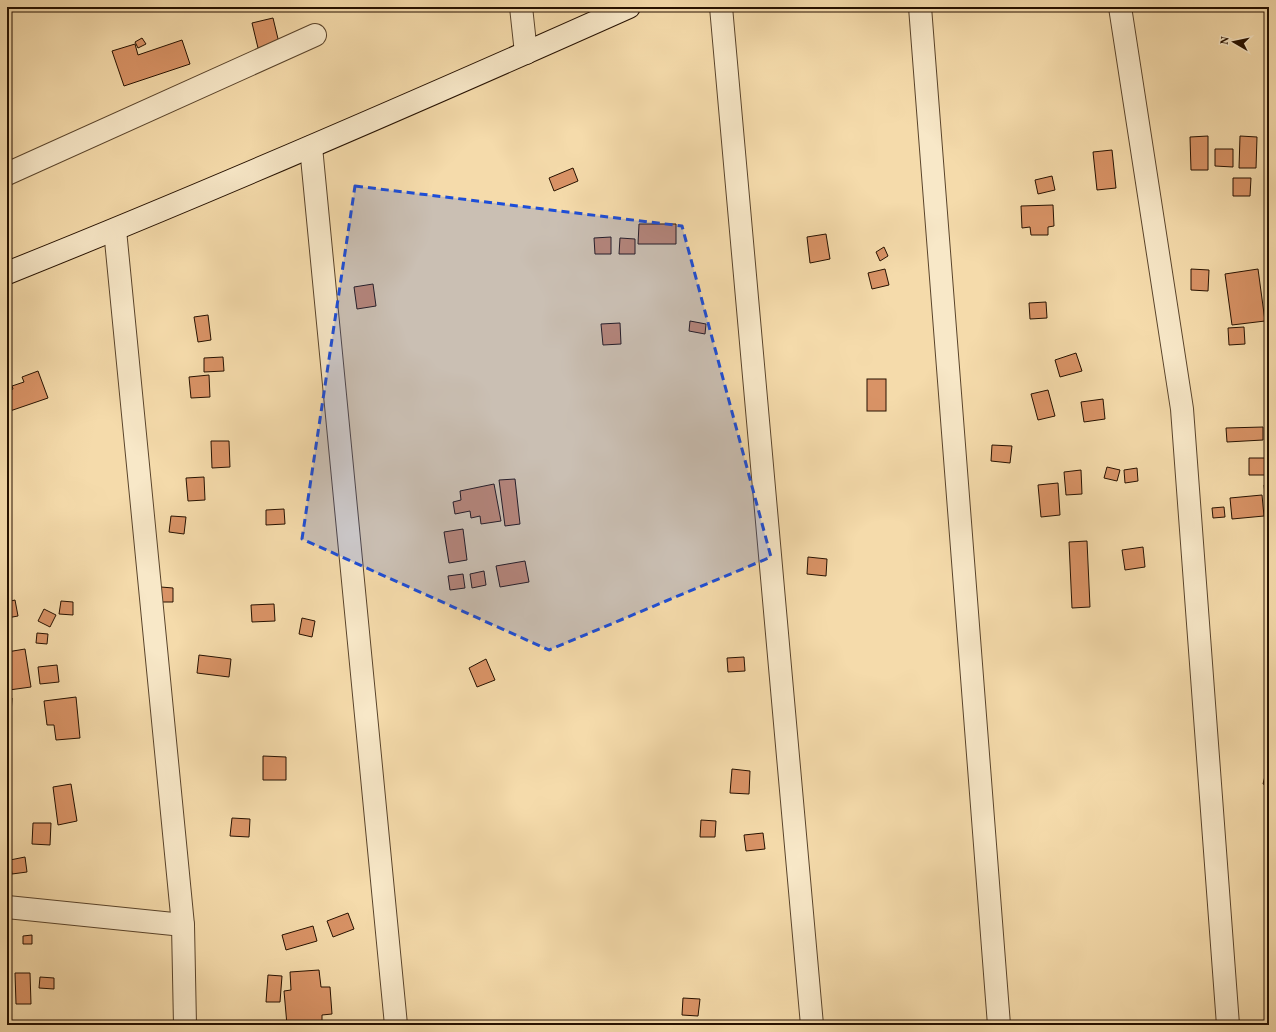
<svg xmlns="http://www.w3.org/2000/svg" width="1276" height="1032" font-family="Vollkorn,serif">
  <rect width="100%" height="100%" fill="#f5dbab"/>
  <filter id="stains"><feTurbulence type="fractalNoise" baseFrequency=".005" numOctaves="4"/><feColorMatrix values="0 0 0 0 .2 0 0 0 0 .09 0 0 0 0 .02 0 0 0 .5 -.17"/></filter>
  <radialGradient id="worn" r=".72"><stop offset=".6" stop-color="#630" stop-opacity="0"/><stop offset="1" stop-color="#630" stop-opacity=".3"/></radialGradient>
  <g fill="#d99366" stroke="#261100">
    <path d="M273,18L279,43L258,48L252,23Z"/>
    <path d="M142,38L146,44L138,48L135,42Z"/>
    <path d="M182,40L190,64L124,86L112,51L135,44L138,55Z"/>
    <path d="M1208,136V170H1191L1190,137Z"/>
    <path d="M1240,136L1257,137L1256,168H1239Z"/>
    <path d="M1215,149H1233V167L1215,166Z"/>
    <path d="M1112,150L1116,188L1097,190L1093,152Z"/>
    <path d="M573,168L578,181L554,191L549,178Z"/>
    <path d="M1052,176L1055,190L1038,194L1035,180Z"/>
    <path d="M1233,178H1251L1250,196H1233Z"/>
    <path d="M1053,205L1054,226L1048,227V235H1031L1030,227L1022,228L1021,206Z"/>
    <path d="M639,224H676V244H638Z"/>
    <path d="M826,234L830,259L810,263L807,237Z"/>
    <path d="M611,237V254H595L594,238Z"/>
    <path d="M620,238L635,239V254H619Z"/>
    <path d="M884,247L888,256L880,261L876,252Z"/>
    <path d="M885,269L889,285L872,289L868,273Z"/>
    <path d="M1191,269L1209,270L1208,291L1191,290Z"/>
    <path d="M1258,269L1265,321L1232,325L1225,274Z"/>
    <path d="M373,284L376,306L357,309L354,287Z"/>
    <path d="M1046,302L1047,318L1030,319L1029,303Z"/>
    <path d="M208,315L211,340L198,342L194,317Z"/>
    <path d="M690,321L706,324L705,334L689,331Z"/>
    <path d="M620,323L621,344L603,345L601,324Z"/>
    <path d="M1244,327L1245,344L1229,345L1228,328Z"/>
    <path d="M1076,353L1082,371L1060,377L1055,360Z"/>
    <path d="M223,357L224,371L204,372V358Z"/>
    <path d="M38,371L48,398L10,411L7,402V392L13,389L12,386L24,382L22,377Z"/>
    <path d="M209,375L210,397L191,398L189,377Z"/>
    <rect x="867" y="379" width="19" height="32"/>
    <path d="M1048,390L1055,416L1038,420L1031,394Z"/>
    <path d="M1103,399L1105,419L1084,422L1081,402Z"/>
    <path d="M1263,427V440L1227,442L1226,428Z"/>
    <path d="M211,441H229L230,467L212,468Z"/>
    <path d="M992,445L1012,446L1010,463L991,461Z"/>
    <path d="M1249,458H1267L1266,475H1249Z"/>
    <path d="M1107,467L1120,470L1117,481L1104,478Z"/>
    <path d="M1137,468L1138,481L1125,483L1124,470Z"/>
    <path d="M1081,470L1082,494L1066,495L1064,472Z"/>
    <path d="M204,477L205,500L188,501L186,478Z"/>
    <path d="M515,479L520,524L505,526L499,480Z"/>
    <path d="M1058,483L1060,515L1041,517L1038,485Z"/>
    <path d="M494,484L501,521L481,524L480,516L471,518L470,511L455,514L453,502L461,500L460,491Z"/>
    <path d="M1269,484V504H1266L1264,485Z"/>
    <path d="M1262,495L1264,516L1232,519L1230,498Z"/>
    <path d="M1224,507L1225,517L1213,518L1212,508Z"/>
    <path d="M284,509L285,524L266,525V510Z"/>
    <path d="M171,516L186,517L184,534L169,532Z"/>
    <path d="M463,529L467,560L449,563L444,532Z"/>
    <path d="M1087,541L1090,607L1072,608L1069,542Z"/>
    <path d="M1143,547L1145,567L1125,570L1122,550Z"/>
    <path d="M808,557L827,559L826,576L807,574Z"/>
    <path d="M525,561L529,582L500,587L496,566Z"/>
    <path d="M484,571L486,585L472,588L470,574Z"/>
    <path d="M463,574L465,588L450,590L448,576Z"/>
    <path d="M161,587L173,588V602H160Z"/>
    <path d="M15,600L18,616L7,618V602Z"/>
    <path d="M61,601L73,602V615L59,614Z"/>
    <path d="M274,604L275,621L252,622L251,605Z"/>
    <path d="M44,609L56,615L50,627L38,621Z"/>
    <path d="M302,618L315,621L312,637L299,634Z"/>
    <path d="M37,633L48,634L47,644L36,643Z"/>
    <path d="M25,649L31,687L9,690L7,673V652Z"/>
    <path d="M199,655L231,659L229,677L197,673Z"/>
    <path d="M744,657L745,671L728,672L727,658Z"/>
    <path d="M486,659L495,680L477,687L469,668Z"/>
    <path d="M57,665L59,682L40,684L38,667Z"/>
    <path d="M76,697L80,738L56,740L54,725H47L44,701Z"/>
    <path d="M7,698H12L11,716H7Z"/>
    <path d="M263,756L286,757V780H263Z"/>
    <path d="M1268,764H1269V786L1263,784Z"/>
    <path d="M732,769L750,771L749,794L730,793Z"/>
    <path d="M71,784L77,821L58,825L53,787Z"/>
    <path d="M232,818L250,819L249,837L230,836Z"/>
    <path d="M701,820L716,821L715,837H700Z"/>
    <path d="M33,823H51L50,845L32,844Z"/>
    <path d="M763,833L765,849L746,851L744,835Z"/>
    <path d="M25,857L27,872L12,874L10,860Z"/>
    <path d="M348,913L354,929L333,937L327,921Z"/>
    <path d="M313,926L317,941L286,950L282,935Z"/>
    <path d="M32,935V944H23V936Z"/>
    <path d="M319,970L321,987H330L332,1014L322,1015V1025H287L284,991L291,990L290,972Z"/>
    <path d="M15,973H30L31,1004H16Z"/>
    <path d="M268,975L282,976L280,1002H266Z"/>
    <path d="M40,977L54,978V989L39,988Z"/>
    <path d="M683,998L700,999L698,1016L682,1015Z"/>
  </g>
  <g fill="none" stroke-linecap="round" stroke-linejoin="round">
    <g stroke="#5a442b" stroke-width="24">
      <g id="minor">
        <path d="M521,7L526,53"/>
        <path d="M721,7L812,1025"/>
        <path d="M920,7L999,1025"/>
        <path d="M1120,7L1182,409L1228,1025"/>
        <path d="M311,147L396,1025"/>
        <path d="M7,174L315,35"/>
        <path d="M115,230L183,925L185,1025"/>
        <path d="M7,907L183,925"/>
      </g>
    </g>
    <g stroke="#261100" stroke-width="24">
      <path id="secondary" d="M7,273C217,189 423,99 629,7"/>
    </g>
    <use href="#minor" stroke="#f8e8c8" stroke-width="22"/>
    <use href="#secondary" stroke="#f8e8c8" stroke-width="22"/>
  </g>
  <path fill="#1d4ed8" fill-opacity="0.2" stroke="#1d4ed8" stroke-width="3" stroke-dasharray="8 5" stroke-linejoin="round" d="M355,186L682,226L771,557L549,650L302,539Z"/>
  <rect width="1276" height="1032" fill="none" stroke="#f5dbab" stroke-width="24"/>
  <rect x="8" y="8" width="1260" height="1016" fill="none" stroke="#261100" stroke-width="2"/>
  <rect x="12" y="12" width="1252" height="1008" fill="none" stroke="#261100"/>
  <g transform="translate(1234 42) rotate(279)" stroke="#f8e8c8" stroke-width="3" paint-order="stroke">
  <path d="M0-3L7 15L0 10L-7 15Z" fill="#261100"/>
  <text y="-6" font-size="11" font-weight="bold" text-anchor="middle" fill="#261100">N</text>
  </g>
  <rect width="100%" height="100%" filter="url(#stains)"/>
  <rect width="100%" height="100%" fill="url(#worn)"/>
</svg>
